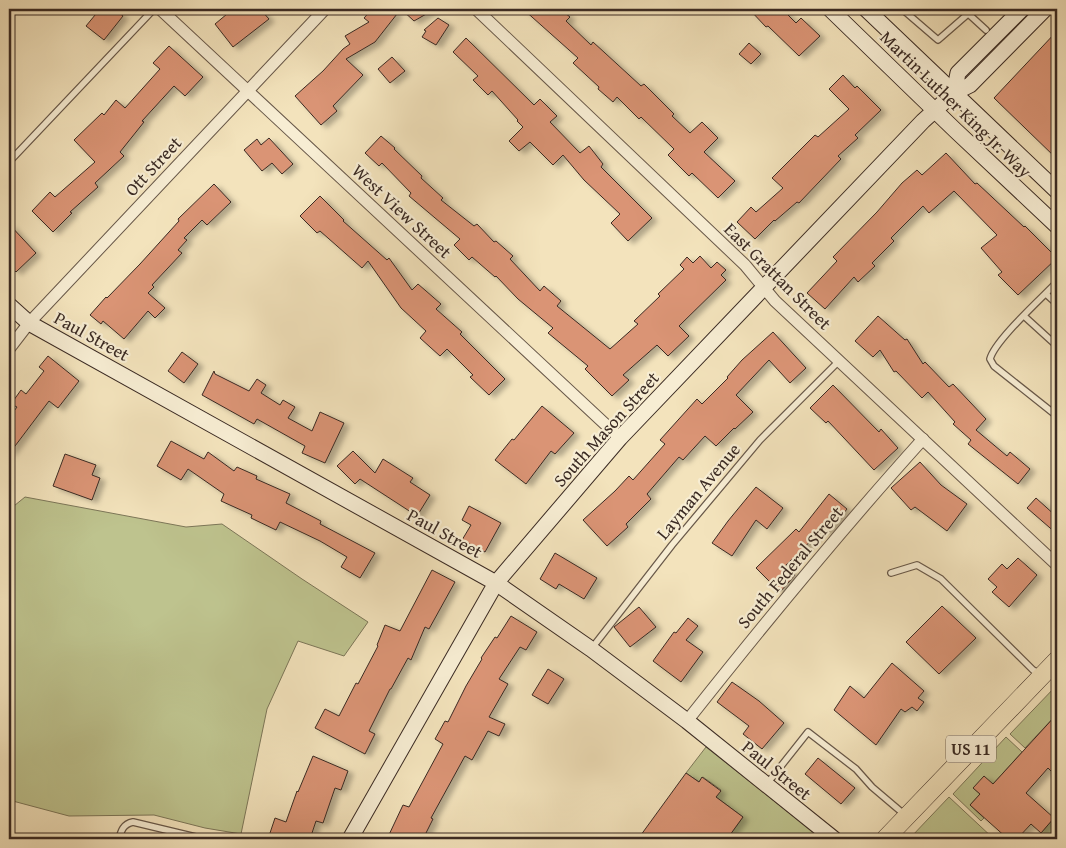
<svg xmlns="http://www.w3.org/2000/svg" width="1066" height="848" font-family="'Gentium Book Plus',serif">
  <defs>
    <filter id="shadow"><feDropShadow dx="5.5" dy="3" stdDeviation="2.5" flood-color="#0004"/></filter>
  </defs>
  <rect width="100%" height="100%" fill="#f3e3bc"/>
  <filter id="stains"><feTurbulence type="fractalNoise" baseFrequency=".004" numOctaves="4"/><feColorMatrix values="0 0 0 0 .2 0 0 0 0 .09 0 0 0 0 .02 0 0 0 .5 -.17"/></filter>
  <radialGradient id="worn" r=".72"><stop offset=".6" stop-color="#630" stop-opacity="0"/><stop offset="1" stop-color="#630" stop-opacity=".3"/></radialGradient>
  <g fill="#bec38e" stroke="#7c7658">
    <path d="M25,497L186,527L222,524L302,579L368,622L344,656L298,641L267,709L241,834L205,828L154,815L69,816L9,800V510Z"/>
    <path d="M1057,685V714L1025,748L1010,734Z"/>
    <path d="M1006,737L1022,752L993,784L973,788L980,794L970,805L984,818L981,821L953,794Z"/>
    <path d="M706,747L822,839H727L743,817L716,797L721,790L703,777L699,782L686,773Z"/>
    <path d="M949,797L994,839H914L911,837Z"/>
    <path d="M1054,818L1057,819V839H1038L1041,833Z"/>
  </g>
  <g fill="#da9474" stroke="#3a2a23" filter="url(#shadow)">
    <path d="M100,9H114L123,16L104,40L86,26Z"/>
    <path d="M233,9H260L269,19L233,47L215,24Z"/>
    <path d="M372,9H390L397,14L375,42L346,59L363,75L333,106L337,111L321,125L295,96L323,71L343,49L350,44L345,36L369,22L364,18Z"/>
    <path d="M401,9H435L414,21Z"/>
    <path d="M523,9H560L570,17L566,21L591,45L593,42L641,86L644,84L674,114L672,116L690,133L702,122L718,138L704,152L735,181L718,198L692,173L689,176L668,155L674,149L641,117L639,119L617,97L613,102L598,89L599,87L573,63L578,58Z"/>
    <path d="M749,9H782L796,23L801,18L820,36L799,56L768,26L766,27Z"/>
    <path d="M438,18L449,25L436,45L422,37L426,31L424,30Z"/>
    <path d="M1057,31V159L994,98Z"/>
    <path d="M466,38L534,105L540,99L557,116L550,122L580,153L589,146L603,164L601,167L652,218L628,241L611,223L620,214L584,180L563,155L553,165L530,142L519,151L509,141L523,127L517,121L518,120L492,91L488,95L473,80L478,76L453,52Z"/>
    <path d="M749,43L761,54L751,64L739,54Z"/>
    <path d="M169,46L203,77L185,96L174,86L142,121L144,122L120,152L124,156L95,183L98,187L70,212L72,213L53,232L32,211L50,192L55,197L95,162L74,140L102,113L104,115L116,100L125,108L160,69L153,63Z"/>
    <path d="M392,57L405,71L390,83L378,69Z"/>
    <path d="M843,75L855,88L857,86L881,110L855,135L858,138L838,156L841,159L799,203L797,202L775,221L774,220L755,239L737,222L751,207L756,212L783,188L772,178L815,135L818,137L849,109L829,89Z"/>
    <path d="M381,136L395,148L394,149L422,176L421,178L443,198L441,200L474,226L477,224L494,242L496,241L513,256L510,259L540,291L544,286L561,301L557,306L610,349L638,324L634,321L660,296L658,294L684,269L680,265L687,257L693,263L700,256L711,268L717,262L726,270L721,275L726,280L679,326L689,336L668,356L657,345L623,375L629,380L612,396L585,369L588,366L548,333L553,328L518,299L496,276L495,277L472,257L469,260L454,245L460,239L409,196L411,193L382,163L379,166L365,153Z"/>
    <path d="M269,138L293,164L282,174L272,163L262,171L244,150L257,139L261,145Z"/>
    <path d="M946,153L975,184L977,183L1024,227L1025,226L1057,258L1018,295L998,275L1002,272L981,248L997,235L954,191L929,213L923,206L891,238L894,241L872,263L875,266L858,282L854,277L825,309L807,293L837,261L833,257L877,212L902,183L917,170L922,175Z"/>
    <path d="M214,184L231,202L207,225L202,220L184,238L187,240L178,250L182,253L152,285L154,287L148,293L165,308L155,318L148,311L124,339L103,321L101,324L90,315L106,297L107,298L140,264L179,221L178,219Z"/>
    <path d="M320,196L344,220L343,221L387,260L389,258L412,290L418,284L441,304L436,309L462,332L460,334L505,379L489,395L470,377L473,375L447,349L440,356L420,338L426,331L401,308L368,261L362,268L320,231L317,233L300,216Z"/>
    <path d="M9,224L36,253L16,272L9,265Z"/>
    <path d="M878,316L905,340L907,339L923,364L925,362L949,387L953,384L986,419L976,430L1007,456L1010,452L1030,469L1018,484L968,444L971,440L953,424L955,422L928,392L922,398L896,371L894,372L880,350L873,357L855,341Z"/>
    <path d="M773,332L806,368L790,383L769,360L736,395L753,412L735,429L734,428L716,446L705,436L683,460L679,457L647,494L651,499L626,524L628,527L607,546L583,520L615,491L629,476L633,480L665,444L660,440L697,399L702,404L728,378L727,377L742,360Z"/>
    <path d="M182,352L198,364L184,383L168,371Z"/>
    <path d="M48,356L79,381L58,408L49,401L9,454V418L17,407L11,404L21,390L26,394L44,371L39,367Z"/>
    <path d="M214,371L215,374L249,391L257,379L266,385L261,393L280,405L283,400L295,407L288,418L312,431L320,412L344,423L325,463L302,453L305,446L257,419L254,424L202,395Z"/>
    <path d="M833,385L879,432L881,429L898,448L874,470L828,421L826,423L810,408Z"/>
    <path d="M542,406L574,433L555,454L551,451L526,484L495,460L512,439L514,440Z"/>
    <path d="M171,441L204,459L208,452L234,471L237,467L257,476L256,479L290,494L286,503L321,521L320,524L375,553L360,578L341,567L347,557L320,541L280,522L276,530L251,518L252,515L221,501L224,494L188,469L181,480L157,466Z"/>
    <path d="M353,451L375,473L383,459L413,478L410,482L430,495L417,516L360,479L355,484L337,466Z"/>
    <path d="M65,454L96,465L92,475L100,478L92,500L53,486Z"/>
    <path d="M920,462L941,485L967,504L947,531L915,507L911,510L891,488Z"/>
    <path d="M756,487L783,508L767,529L756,520L732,556L712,543L728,521Z"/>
    <path d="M829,494L847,509L828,533L823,529L785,566L795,575L780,592L756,568L796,529L799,532Z"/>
    <path d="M1036,498L1057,517V534L1027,508Z"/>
    <path d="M469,506L501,523L485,552L462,540L471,525L462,520Z"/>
    <path d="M555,553L597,578L584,599L559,584L556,589L540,579Z"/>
    <path d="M1018,558L1037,575L1009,607L992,592L997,587L988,579L1002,564L1007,569Z"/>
    <path d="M432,570L455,582L429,629L425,627L411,660L408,658L391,689H390L369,731L375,734L365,754L315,728L325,709L339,716L356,683L358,684L378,646L377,645L385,625L400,631Z"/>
    <path d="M942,606L976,638L939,674L906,642Z"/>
    <path d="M639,607L656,627L630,647L614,627Z"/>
    <path d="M511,616L537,632L526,650L520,647L499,679L508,684L489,717L505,724L499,736L488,731L472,760L465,756L431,818L433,819L423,839H387L403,805L409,807L443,744L435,739L445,721L448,722L466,686L482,659L481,658L495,637L497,638Z"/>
    <path d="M688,618L698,626L686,640L703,652L681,682L653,661L674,632L676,633Z"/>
    <path d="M892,663L924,691L918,698L924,702L917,711L912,707L905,712L901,709L876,745L834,710L850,686L864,698Z"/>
    <path d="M548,669L564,679L548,704L532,695Z"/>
    <path d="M732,682L759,701L784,723L762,749L743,734L749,726L717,702Z"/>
    <path d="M1057,714V777L1048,768L1026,793L1054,818L1041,833L1031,824L1017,839H1008L970,805L980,794L973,788L984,776L993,784Z"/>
    <path d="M313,756L348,771L341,790L335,788L323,823L316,821L310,839H268L275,818L286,822L297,791L298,792Z"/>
    <path d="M818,758L855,788L841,804L805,774Z"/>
    <path d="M686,773L699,782L702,777L721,791L716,797L743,817L727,839H638Z"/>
  </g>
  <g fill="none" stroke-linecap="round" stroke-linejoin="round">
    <g stroke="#685849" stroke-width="8">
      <g id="lane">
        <path d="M902,9L938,40L969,13"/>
        <path d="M963,9L986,30"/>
        <path d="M9,162L154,9"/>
        <path d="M1057,282C1042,298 995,340 990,359L994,366L1057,416"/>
        <path d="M1046,294L1057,304"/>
        <path d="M1024,316L1057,346"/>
        <path d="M891,573L917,565L941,579L1033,670L1040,674"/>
        <path d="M592,648L672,545L760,440L839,361"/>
        <path d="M766,785L808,732L856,769L872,787L905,815"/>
        <path d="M119,839C121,831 123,824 133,822L204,839"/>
      </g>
    </g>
    <g stroke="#685849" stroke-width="13">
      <g id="street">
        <path d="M160,9L620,438"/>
        <path d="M476,9L745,265L775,301L1057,565"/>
        <path d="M9,349L29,323L325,9"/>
        <path d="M687,721C763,625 841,530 923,439"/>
      </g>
    </g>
    <g stroke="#3a2a23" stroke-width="17">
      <g id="secondary">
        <path d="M830,9L955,130L1057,226"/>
        <path d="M866,9L1057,191"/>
        <path d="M954,93L958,73L1022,9"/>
        <path d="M9,305L29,323L496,583L591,649L687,721L834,839"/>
        <path d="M350,839L496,583L620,438L923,121L954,93L970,85L1045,9"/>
      </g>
    </g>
    <g stroke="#3a2a23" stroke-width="19">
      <path id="primary" d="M885,839L1057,660"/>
    </g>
    <use href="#lane" stroke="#f7edd3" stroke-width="5.5"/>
    <use href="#street" stroke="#f7edd3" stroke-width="11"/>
    <use href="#secondary" stroke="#f7edd3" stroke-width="15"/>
    <use href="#primary" stroke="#f3e3bc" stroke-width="18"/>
  </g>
  <g text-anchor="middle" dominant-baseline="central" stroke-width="4.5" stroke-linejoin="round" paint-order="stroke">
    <rect fill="#f7edd3" stroke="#736458" stroke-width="1" x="946" y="735.5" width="50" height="27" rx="4"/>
    <g font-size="16" font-weight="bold" fill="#3a2a23">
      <text x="971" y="749">US 11</text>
    </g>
    <g font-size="18" fill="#3a2a23" stroke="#f7edd3">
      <text transform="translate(956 104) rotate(44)">Martin Luther King Jr. Way</text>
      <text transform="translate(153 166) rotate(-47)">Ott Street</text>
      <text transform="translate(402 211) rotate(43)">West View Street</text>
      <text transform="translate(778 276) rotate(45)">East Grattan Street</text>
      <text transform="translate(92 336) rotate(29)">Paul Street</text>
      <text transform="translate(606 429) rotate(-48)">South Mason Street</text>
      <text transform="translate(698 491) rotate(-50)">Layman Avenue</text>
      <text transform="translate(445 533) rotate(29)">Paul Street</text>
      <text transform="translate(790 567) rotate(-50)">South Federal Street</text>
      <text transform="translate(777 770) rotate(39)">Paul Street</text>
    </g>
  </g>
  <rect width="1066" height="848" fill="none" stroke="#f3e3bc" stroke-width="30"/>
  <rect x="10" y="10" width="1046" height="828" fill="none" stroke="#3a2a23" stroke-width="2.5"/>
  <rect x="15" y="15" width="1036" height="818" fill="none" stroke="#3a2a23"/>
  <rect width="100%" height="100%" filter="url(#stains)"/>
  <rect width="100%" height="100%" fill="url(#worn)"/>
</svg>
